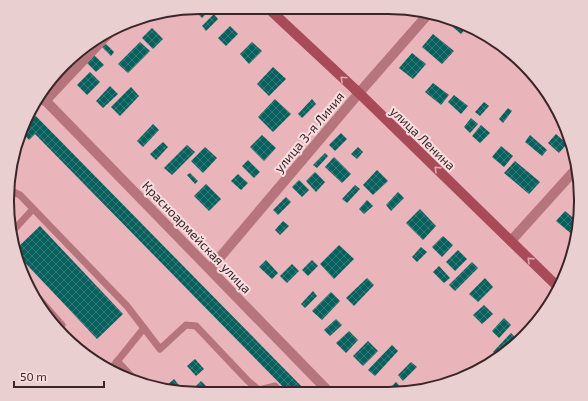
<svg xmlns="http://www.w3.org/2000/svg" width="588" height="401" font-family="'Exo 2',sans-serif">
  <defs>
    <pattern id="building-cross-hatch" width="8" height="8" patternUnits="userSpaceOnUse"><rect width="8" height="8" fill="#06605e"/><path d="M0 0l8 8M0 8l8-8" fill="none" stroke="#367876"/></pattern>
  </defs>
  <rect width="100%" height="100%" fill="#eab5ba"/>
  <g fill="url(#building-cross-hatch)">
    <path d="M200,7H211V8L202,18L192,8Z"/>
    <path d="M214,14L218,19L206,31L202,26Z"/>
    <path d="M449,19L466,25L468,26L461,34L447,22Z"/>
    <path d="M230,26L238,34L226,46L218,38Z"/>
    <path d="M152,28L163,39L153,49L142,38Z"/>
    <path d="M433,34L454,51L442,64L422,47Z"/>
    <path d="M140,42L150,51L128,73L118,64Z"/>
    <path d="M252,42L262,51L249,64L240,54Z"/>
    <path d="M106,44L114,52L111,56L102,47Z"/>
    <path d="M412,53L426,64L413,79L399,68Z"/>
    <path d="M76,54L78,56L65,68L63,66Z"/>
    <path d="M94,55L104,65L96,72L87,63Z"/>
    <path d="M273,67L286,79L269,96L257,84Z"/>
    <path d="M90,72L100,82L87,95L77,85Z"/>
    <path d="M433,83L449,95L441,105L425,92Z"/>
    <path d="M110,86L118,94L103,108L96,101Z"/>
    <path d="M131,87L139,96L120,116L111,107Z"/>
    <path d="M454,95L468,106L461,114L448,102Z"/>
    <path d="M275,99L291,114L273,132L258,117Z"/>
    <path d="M312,99L316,104L302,118L298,114Z"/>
    <path d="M484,102L489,106L480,116L475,112Z"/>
    <path d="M508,108L512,111L503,123L499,119Z"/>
    <path d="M31,112H32L307,392L289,393L35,134L29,140L23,133L19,137L22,126Z"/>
    <path d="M471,118L478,124L470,133L464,127Z"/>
    <path d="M153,124L159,130L143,147L137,141Z"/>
    <path d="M481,125L490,133L480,143L472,136Z"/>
    <path d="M341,133L347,139L335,151L329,145Z"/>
    <path d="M556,134L567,144L559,153L548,143Z"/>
    <path d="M262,135L276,148L264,161L250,147Z"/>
    <path d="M530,135L547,150L542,156L525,142Z"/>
    <path d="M163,142L168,147L156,160L150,154Z"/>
    <path d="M187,145L195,152L172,175L164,168Z"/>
    <path d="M501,146L513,156L504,167L492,157Z"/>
    <path d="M205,147L217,158L203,173L191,161Z"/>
    <path d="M358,147L363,152L357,159L351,154Z"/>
    <path d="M325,153L328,156L317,168L313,165Z"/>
    <path d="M334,157L351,174L342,183L325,167Z"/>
    <path d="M248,160L260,172L254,178L242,166Z"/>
    <path d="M515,161L540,182L529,194L504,173Z"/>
    <path d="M377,170L388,181L373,195L363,185Z"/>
    <path d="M315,172L325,182L316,192L306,181Z"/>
    <path d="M190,173L198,181L195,184L187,175Z"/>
    <path d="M238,174L248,183L241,190L231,181Z"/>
    <path d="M299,180L309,190L302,197L292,187Z"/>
    <path d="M206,184L221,199L209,211L194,196Z"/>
    <path d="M355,185L360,189L347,203L342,199Z"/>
    <path d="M398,192L404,198L391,211L386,205Z"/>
    <path d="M286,197L291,202L278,215L273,210Z"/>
    <path d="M367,200L373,206L364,214L359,209Z"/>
    <path d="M420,209L436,226L423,240L406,223Z"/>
    <path d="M565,211L577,221L574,236L556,221Z"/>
    <path d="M283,221L289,226L280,235L275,230Z"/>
    <path d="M40,226L123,314L97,339L15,252V250Z"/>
    <path d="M443,236L453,245L442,257L432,247Z"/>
    <path d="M339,245L354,259L334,279L320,264Z"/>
    <path d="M421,247L427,252L417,262L412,257Z"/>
    <path d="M458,250L467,259L455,271L446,262Z"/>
    <path d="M266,260L278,273L272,279L259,267Z"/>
    <path d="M312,260L318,266L308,276L302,270Z"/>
    <path d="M472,262L478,268L455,291L449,285Z"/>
    <path d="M292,264L299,271L287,283L280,276Z"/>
    <path d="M439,266L450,278L444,283L433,272Z"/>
    <path d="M367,278L374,285L354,306L346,298Z"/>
    <path d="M485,278L493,287L478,302L469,294Z"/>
    <path d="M313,291L317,296L305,308L301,304Z"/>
    <path d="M331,292L340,301L322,320L312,311Z"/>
    <path d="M484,305L493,314L482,324L473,315Z"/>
    <path d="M504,318L511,325L499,338L492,331Z"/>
    <path d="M336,319L342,325L330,336L324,330Z"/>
    <path d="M349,331L358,340L346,353L336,343Z"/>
    <path d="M511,333L515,337L497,355L493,352Z"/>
    <path d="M368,341L378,351L363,366L353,356Z"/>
    <path d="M392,345L398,351L375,376L368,370Z"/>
    <path d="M195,359L204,369L196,376L187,366Z"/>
    <path d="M411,362L417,367L403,381L398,375Z"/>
    <path d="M174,379L182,389V390L165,387Z"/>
    <path d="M201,381L211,391L208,394L190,392Z"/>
    <path d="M396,382L404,391H387Z"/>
  </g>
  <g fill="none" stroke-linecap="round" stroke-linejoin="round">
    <g stroke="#b6757c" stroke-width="7">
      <path d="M9,190L20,195L127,306L160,349L186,325L196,326L248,381L259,390"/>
      <path d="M11,233L33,209"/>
      <path d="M27,285L62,325"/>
      <path d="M117,361L136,381"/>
      <path d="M111,369L144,328"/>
      <path d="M255,393L259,390L275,386L282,393"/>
    </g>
    <g stroke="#b6757c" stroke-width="10">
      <path d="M41,96L329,392"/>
      <path d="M45,101L110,32"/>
      <path d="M511,241L575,170"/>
      <path d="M210,269L359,93L430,12"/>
    </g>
    <path stroke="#a94a59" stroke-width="10" d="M268,8L359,93L558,287"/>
  </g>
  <defs><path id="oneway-chevron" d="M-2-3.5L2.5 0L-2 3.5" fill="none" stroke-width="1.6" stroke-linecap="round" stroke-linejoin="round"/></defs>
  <g stroke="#ddaab1">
    <use href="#oneway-chevron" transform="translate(343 79) rotate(-137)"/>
    <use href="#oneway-chevron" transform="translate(437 169) rotate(-136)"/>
    <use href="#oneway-chevron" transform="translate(530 260) rotate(-136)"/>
  </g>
  <g text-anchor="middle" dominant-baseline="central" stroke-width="4" stroke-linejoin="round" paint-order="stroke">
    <g font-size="13" fill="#3a2628" stroke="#f9dee0">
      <text transform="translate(309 132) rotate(-50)">улица 3-я Линия</text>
      <text transform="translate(423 138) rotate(44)">улица Ленина</text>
      <text transform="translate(197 237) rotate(46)">Красноармейская улица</text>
    </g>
  </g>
  <path d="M0 0H588V401H0ZM200 14H388A186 186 0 0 1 574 200V201A186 186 0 0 1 388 387H200A186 186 0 0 1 14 201V200A186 186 0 0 1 200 14Z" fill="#eacfd1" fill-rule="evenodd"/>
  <path fill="none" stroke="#3a2628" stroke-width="2" d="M200 14H388A186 186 0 0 1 574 200V201A186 186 0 0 1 388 387H200A186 186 0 0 1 14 201V200A186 186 0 0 1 200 14Z"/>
  <path d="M14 381v6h90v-6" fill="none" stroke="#3a2628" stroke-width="2"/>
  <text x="20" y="381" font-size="12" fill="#3a2628" stroke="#f9dee0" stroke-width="3" paint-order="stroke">50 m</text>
</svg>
